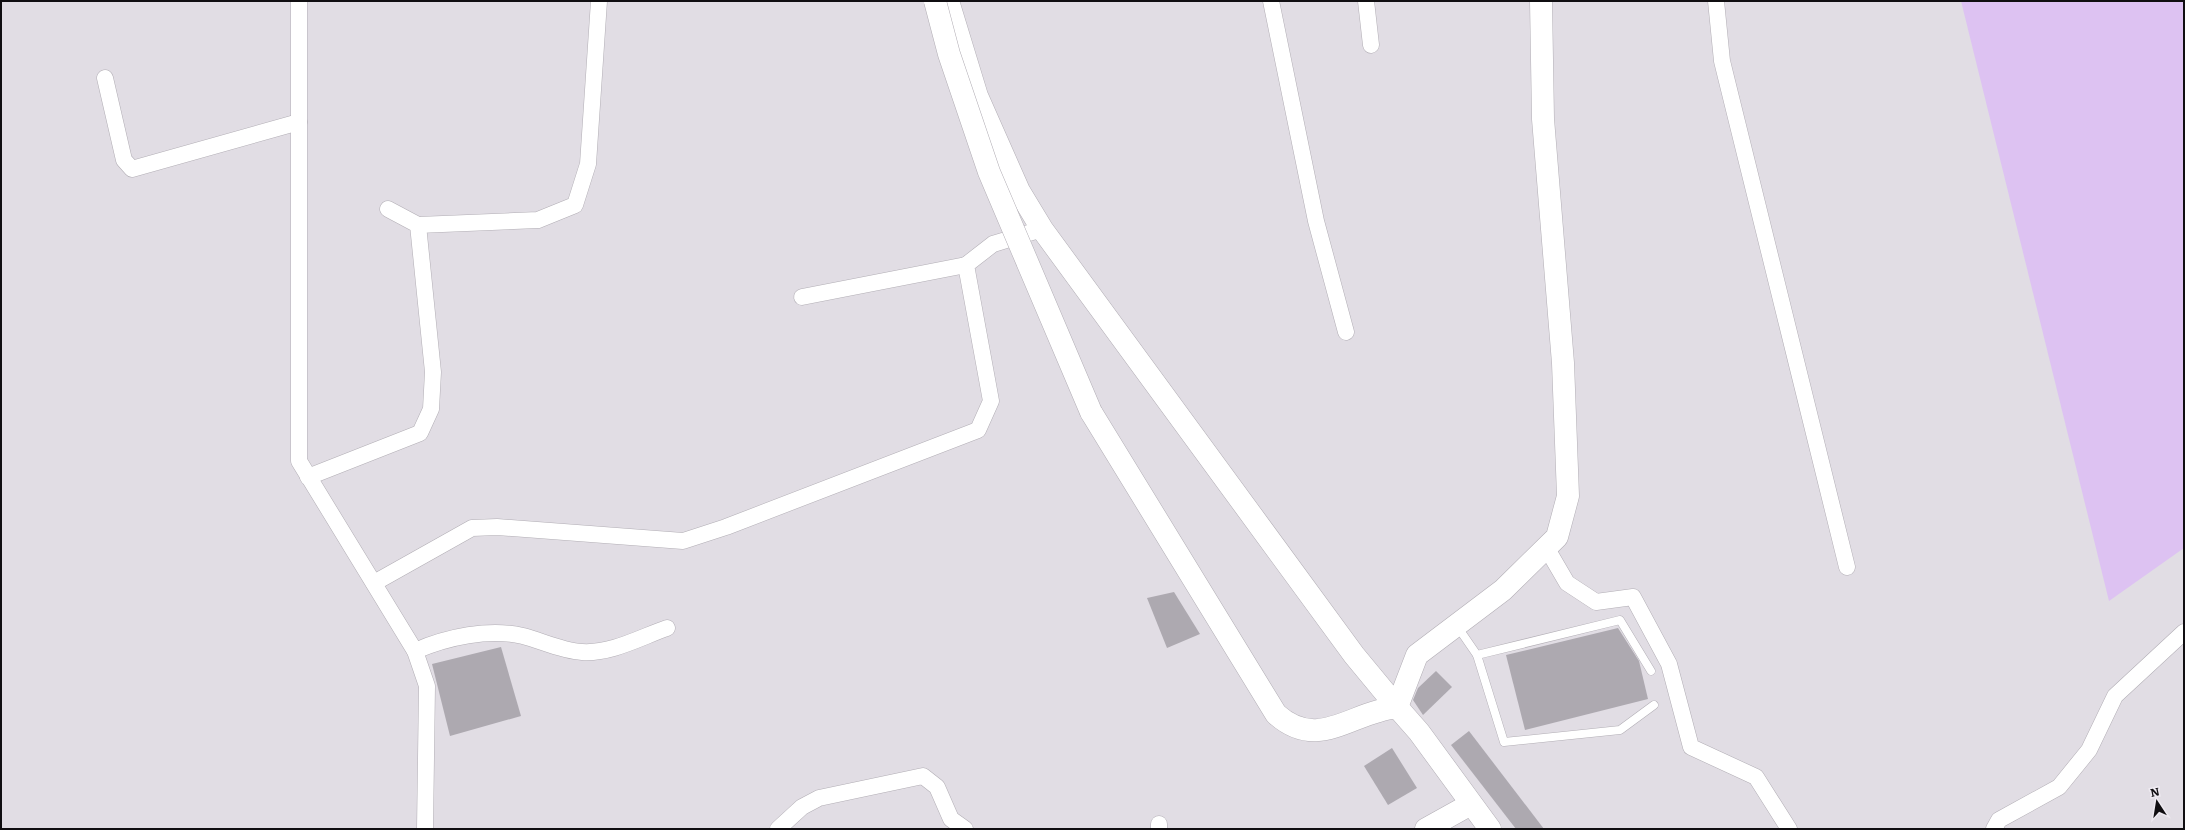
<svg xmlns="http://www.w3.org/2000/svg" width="2185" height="830" font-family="Literata,serif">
  <rect width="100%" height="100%" fill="#e1dde4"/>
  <path fill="#ddc2f2" d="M1961,1H2184V548L2109,601Z"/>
  <g fill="#ada9b0">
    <path d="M1174,592L1200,634L1167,648L1147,598Z"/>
    <path d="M1618,628L1639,661L1648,699L1525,730L1506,655Z"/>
    <path d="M501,647L521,716L450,736L432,664Z"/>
    <path d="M1436,671L1452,687L1423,715L1413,700L1418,688Z"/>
    <path d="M1469,731L1544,829H1516L1451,745Z"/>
    <path d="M1392,748L1417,788L1388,805L1364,766Z"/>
  </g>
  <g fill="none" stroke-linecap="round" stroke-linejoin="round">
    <g stroke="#b2aeb5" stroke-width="9">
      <g id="lane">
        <path d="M1457,626L1477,655L1620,620L1651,671"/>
        <path d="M1477,655L1504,742L1620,730L1654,705"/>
      </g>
    </g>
    <g stroke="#b2aeb5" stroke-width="17">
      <g id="street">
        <path d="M299,1V461L415,651L427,686L425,829"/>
        <path d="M1271,1L1316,221L1346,332"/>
        <path d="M1366,1L1371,45"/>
        <path d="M1716,1L1722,61L1847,567"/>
        <path d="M105,78L124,160L132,169L299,122"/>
        <path d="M418,225L538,220L575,205L588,164L599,1"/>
        <path d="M802,297L966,265"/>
        <path d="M308,477L420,433L431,409L433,372L418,225L388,209"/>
        <path d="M1546,547L1567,583L1596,602L1633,597L1669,664L1691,747L1756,777L1789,829"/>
        <path d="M374,583L472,528L497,527L683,541L726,527L978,430L991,401L966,265L993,244L1042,229"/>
        <path d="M415,651C447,637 489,628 523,636C542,641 562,651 582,652C611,654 641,637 667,628"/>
        <path d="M1159,824V829"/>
        <path d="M778,829L802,807L819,798L923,776L937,787L951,819L965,829"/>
        <path d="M1994,829L1999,820L2059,787L2089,750L2115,696L2184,632"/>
      </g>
    </g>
    <g stroke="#b2aeb5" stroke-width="23">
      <g id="secondary">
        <path d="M948,1L977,96L1019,191L1042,229L1354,655L1397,707L1417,655L1503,590L1557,537L1568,496L1563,363L1543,119L1541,1"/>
        <path d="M1091,412L1276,714C1318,752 1351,712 1397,707L1419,732L1490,829"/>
        <path d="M1426,829L1471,804"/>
      </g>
    </g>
    <use href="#lane" stroke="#fff" stroke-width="8"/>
    <use href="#street" stroke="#fff" stroke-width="16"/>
    <use href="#secondary" stroke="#fff" stroke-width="22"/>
    <g stroke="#b2aeb5" stroke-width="23" stroke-linecap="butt">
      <path id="secondary-bridge" d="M935,1L949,54L989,172L1091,412"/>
    </g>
    <use href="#secondary-bridge" stroke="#fff" stroke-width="22"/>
  </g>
  <rect width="2185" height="830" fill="none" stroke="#100e11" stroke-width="4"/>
  <g transform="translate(2157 802) rotate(348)" stroke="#eeeaf1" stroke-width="3" paint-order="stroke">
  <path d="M0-3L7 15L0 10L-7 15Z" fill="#100e11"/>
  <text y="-6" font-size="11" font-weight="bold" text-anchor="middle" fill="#100e11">N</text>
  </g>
</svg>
